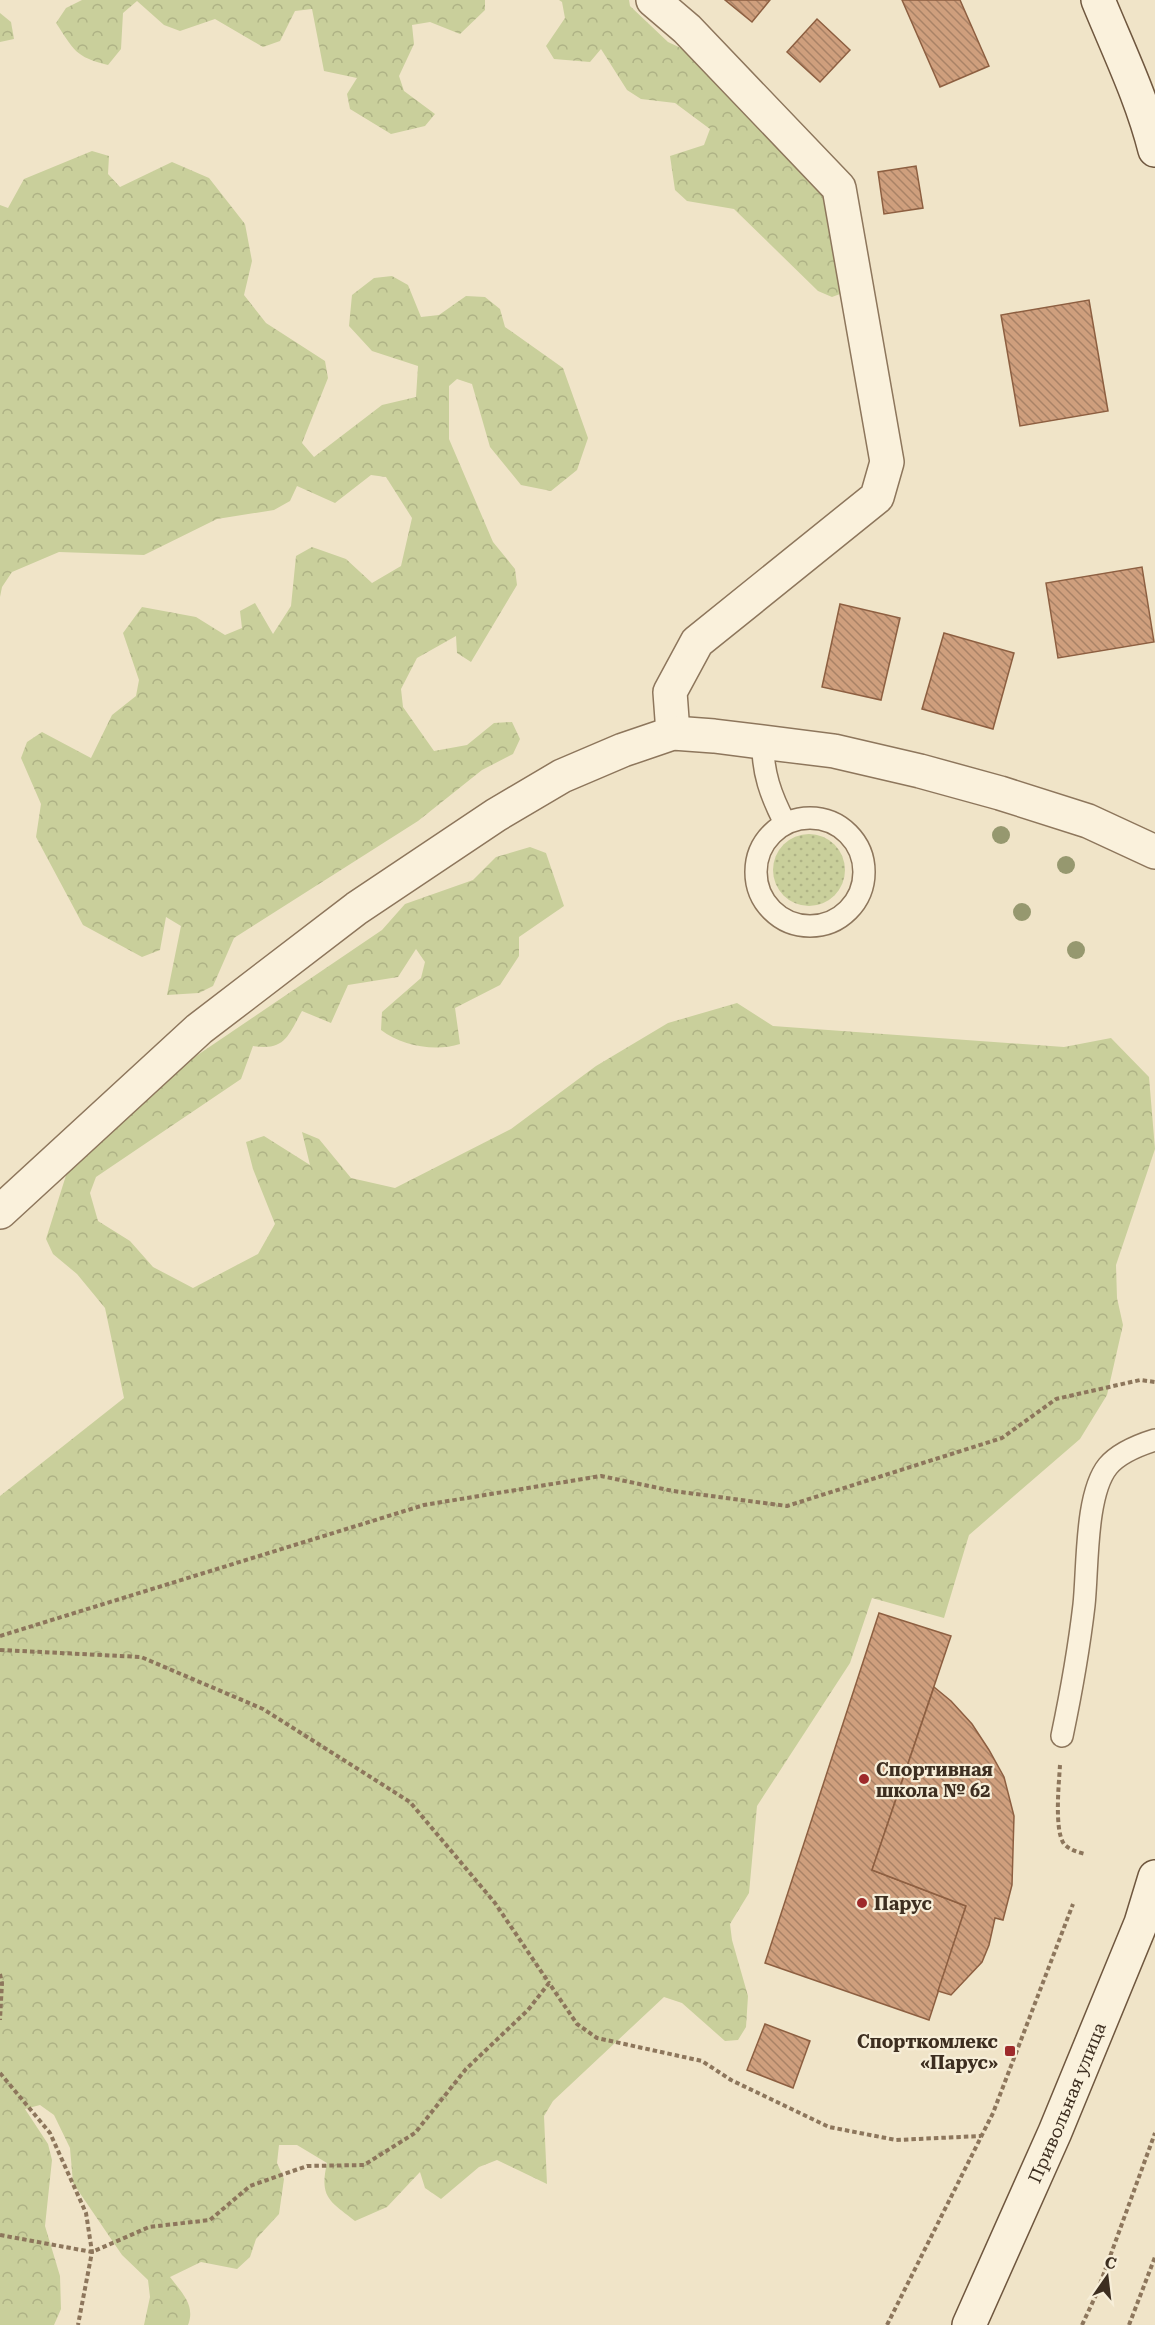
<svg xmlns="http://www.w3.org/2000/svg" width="1155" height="2325" font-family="'Roboto Serif',serif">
  <defs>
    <pattern id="grass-dots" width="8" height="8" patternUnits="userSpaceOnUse" patternTransform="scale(1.5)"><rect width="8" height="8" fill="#c9cf9b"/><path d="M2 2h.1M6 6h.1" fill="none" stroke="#aeb285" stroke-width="1.8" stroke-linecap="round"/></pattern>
    <pattern id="forest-crowns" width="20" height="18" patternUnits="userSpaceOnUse" patternTransform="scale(1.5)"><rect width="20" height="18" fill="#c9cf9b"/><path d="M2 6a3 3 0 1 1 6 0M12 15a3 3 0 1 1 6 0" fill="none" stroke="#aeb285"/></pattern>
    <pattern id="building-back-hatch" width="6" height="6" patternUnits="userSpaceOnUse" patternTransform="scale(1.5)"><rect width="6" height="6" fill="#cf9f7d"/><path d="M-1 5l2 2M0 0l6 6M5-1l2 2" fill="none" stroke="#a98266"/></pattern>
  </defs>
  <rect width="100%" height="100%" fill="#f0e4c8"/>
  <circle fill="url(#grass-dots)" cx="809" cy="870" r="36"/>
  <g fill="url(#forest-crowns)">
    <path d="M82,0H485V10L460,34L430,22L412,25L414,44L399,76L404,91L435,114L425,126L391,134L350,109L347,94L357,78L324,71L312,9L295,11L280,41L263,47L215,19L180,31L164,25L137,1L123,13L121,49L108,65C75,57 74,50 56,23L66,8Z"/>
    <path d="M559,0H629L630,6L668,42L713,63L828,166L848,291L832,297L818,291L734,209L687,201L675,190L670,156L704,145L710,129L675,103L641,99L627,90L601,49L590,62L554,59L546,46L565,18L562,2Z"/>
    <path d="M0,13L11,22L14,39L0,42Z"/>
    <path d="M92,151L109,156L108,174L120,187L172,162L209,178L245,224L252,261L244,295L266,323L325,361L328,378L302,443L314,457L382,405L416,397L418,366L372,351L349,326L352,295L374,278L392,276L408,285L421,317L439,315L466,296L485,297L500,309L505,327L563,368L588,438L577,470L551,491L521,485L490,447L472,384L457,379L449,386V439L493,542L515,569L517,585L471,662L457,653L456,636L417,658L401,689L403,707L434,751L467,745L494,723L512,722L520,739L513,754L482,770L418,821L234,938L213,986L199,993L167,995L181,926L166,917L160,950L142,957L83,925L36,837L41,804L21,758L27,742L42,732L91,758L112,715L136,696L139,680L123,633L142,607L196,617L225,635L242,628L240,611L255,603L273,634L291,606L296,556L312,547L346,559L372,583L401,566L412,518L386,477L371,475L335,503L297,486L290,501L274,510L217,519L144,555L59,552L12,572L2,587L0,597V205L8,208L24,179Z"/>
    <path d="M530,847L546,853L564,906L519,937V956L500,985L455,1008L460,1044C435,1052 402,1046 381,1030L382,1012L421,978L425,962L416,949L398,977L348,985L331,1023L302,1011C288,1036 285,1051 253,1046L241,1079L96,1177L90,1193L98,1221L130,1241L153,1267L193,1288L258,1254L275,1224L253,1169L246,1142L264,1136L310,1165L302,1132L319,1139L351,1178L395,1188L511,1129L596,1066L668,1023L737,1003L773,1026L1064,1047L1111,1038L1149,1077L1155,1149L1116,1265L1117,1298L1123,1325L1107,1395L1080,1439L969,1535L944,1618L872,1598L850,1663L757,1806L749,1893L730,1924L732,1940L748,1996L746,2027L738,2040L725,2041L682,2003L664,1997L553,2101L544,2116L547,2184L497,2160L479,2167L441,2199L425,2188L420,2172L387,2207L355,2221C330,2201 319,2198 327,2163L297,2145H279L277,2163L284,2179L279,2214L256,2239L250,2257L237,2269L201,2262L170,2277C181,2292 196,2305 188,2325H144L150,2297L148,2280L122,2255L73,2183L70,2148L54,2115L40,2105L25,2109L48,2144L52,2160L45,2226L60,2276L61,2309L54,2325H0V1496L124,1398L105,1308L77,1274L53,1254L46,1239L68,1169L171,1073L382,930L405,904L473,880L496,857Z"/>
  </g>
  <g fill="url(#building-back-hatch)" stroke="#8d5f41" stroke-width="1.5">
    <path d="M725,0H770L752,22Z"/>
    <path d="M902,0H960L989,66L940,87Z"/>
    <path d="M817,19L850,50L820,82L787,52Z"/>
    <path d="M916,166L923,208L884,214L878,172Z"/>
    <path d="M1089,300L1108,411L1020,426L1001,315Z"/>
    <path d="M1142,567L1154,642L1058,658L1046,583Z"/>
    <path d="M840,604L900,618L881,700L822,687Z"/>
    <path d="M944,633L1014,653L993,729L922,709Z"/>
    <path d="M879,1613L951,1636L872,1870L966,1906L929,2020L765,1963Z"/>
    <path d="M934,1687L951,1701L972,1724L989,1750L1004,1777L1014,1816L1012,1885L1003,1920L995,1918L989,1945L982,1962L951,1995L938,1991L966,1906L872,1870Z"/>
    <path d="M765,2024L810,2041L793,2088L747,2070Z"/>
  </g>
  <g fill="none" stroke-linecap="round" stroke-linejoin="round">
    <g stroke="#8d765c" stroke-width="24">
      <g id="lane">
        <path d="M763,741C762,772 771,796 785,823"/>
        <circle cx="810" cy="872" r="54"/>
        <path d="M1062,1736C1071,1693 1079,1648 1084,1605C1088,1568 1085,1494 1108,1466C1119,1453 1139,1445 1155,1440"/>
      </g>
    </g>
    <g stroke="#8d765c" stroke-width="36">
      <g id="street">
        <path d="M653,0L687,29L839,188L887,462L877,497L697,642L670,692L673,733"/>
        <path d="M0,1212L199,1029L357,908L496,815L562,776L623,750L673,733L714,736L834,751L920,771L1000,793L1088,821L1155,852"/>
      </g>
    </g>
    <g stroke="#6f573f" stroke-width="36">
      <g id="secondary">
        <path d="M1098,0C1118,49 1142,98 1155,150"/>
        <path id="s1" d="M969,2325L1055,2132L1141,1923L1155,1877"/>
      </g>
    </g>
    <g stroke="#8d765c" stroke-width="4" stroke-dasharray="4.5 3" stroke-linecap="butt">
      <path d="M0,1636L424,1505L601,1476L673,1491L787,1506L1002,1438L1056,1399L1140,1380L1155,1382"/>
      <path d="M0,1650L141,1657L263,1709L410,1802L495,1903L549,1983"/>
      <path d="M1060,1765C1059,1783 1054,1830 1064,1844C1070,1850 1077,1852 1085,1854"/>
      <path d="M0,1974L2,1983L0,2020"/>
      <path d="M0,2073L50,2133L86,2213L92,2252L78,2325"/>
      <path d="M0,2235L92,2252L149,2227L210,2220L250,2186L307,2166L364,2165L415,2133L466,2069L528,2010L549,1983L577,2024L597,2038L702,2061L731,2080L829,2127L896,2140L981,2136"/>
      <path d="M887,2325L993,2113L1073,1904"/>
      <path d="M1082,2325L1096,2295L1155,2133"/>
      <path d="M1129,2325L1155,2257"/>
    </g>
    <use href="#lane" stroke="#faf1dc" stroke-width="21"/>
    <use href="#street" stroke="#faf1dc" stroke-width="33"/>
    <use href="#secondary" stroke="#faf1dc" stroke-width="33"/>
  </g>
  <g fill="#96986f">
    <circle cx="1001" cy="835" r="9"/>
    <circle cx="1066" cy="865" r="9"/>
    <circle cx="1022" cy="912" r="9"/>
    <circle cx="1076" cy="950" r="9"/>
  </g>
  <g fill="#9e2a2b" stroke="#f7eed8" stroke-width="2">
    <circle cx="864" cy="1779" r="6"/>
    <circle cx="862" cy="1903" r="6"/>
    <rect x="1004" y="2045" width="12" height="12" rx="3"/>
  </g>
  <g text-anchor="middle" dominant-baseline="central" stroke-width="4.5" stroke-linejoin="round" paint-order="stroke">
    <g font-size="18" font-weight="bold" fill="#3d2e20" stroke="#f7eed8" text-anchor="start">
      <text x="876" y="1769">Спортивная<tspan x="876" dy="21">школа № 62</tspan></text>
      <text x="874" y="1903">Парус</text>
      <text x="998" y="2041" text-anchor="end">Спорткомлекс<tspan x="998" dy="21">«Парус»</tspan></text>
    </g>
    <g font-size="18" fill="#3d2e20" stroke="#f7eed8">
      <text stroke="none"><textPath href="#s1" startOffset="243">Привольная улица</textPath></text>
    </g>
  </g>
  <g transform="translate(1107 2277) rotate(14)" stroke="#f7eed8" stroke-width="4.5" paint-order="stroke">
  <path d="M0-4.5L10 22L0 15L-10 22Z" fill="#3d2e20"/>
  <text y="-9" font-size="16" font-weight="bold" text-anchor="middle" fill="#3d2e20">С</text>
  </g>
</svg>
